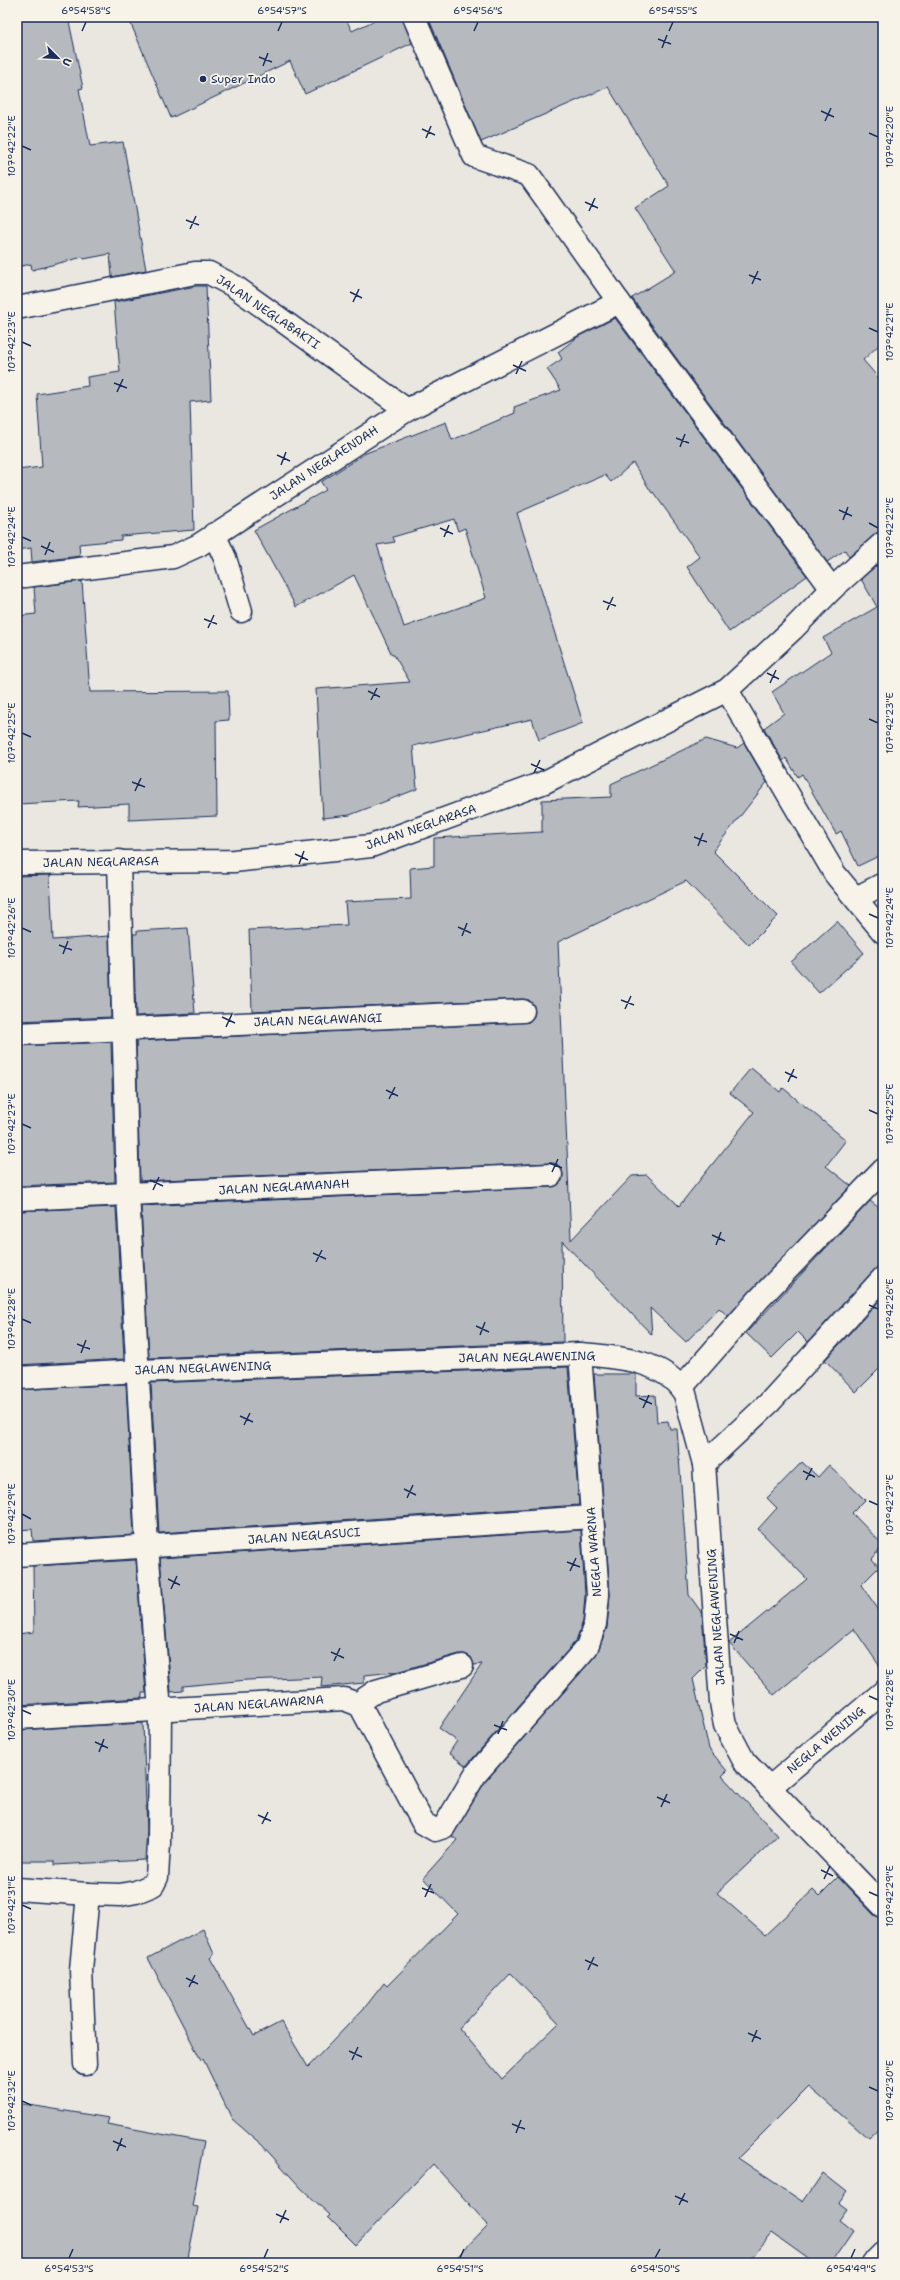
<svg xmlns="http://www.w3.org/2000/svg" width="900" height="2280" font-family="'Shantell Sans',sans-serif">
  <rect width="100%" height="100%" fill="#eae7e0"/>
  <filter id="ink" filterUnits="userSpaceOnUse"><feTurbulence type="fractalNoise" baseFrequency=".025" numOctaves="2"/><feDisplacementMap in="SourceGraphic" scale="8" xChannelSelector="R" yChannelSelector="G"/><feConvolveMatrix kernelMatrix="1 2 1 2 8 2 1 2 1" color-interpolation-filters="sRGB"/></filter>
  <g filter="url(#ink)">
    <g fill="#b6babf" stroke="#1b2f5e" fill-rule="evenodd">
      <path d="M17,17H68L83,88L79,89L90,146L123,142L146,270L112,277L110,254L84,259L83,257L32,270L31,264L17,267Z"/>
      <path d="M128,17H345L352,31L382,17H402L412,43L305,94L290,61L171,118Z"/>
      <path d="M428,17H883V341L863,360L883,383V531L875,534L849,557L845,550L827,562L632,298L676,271L635,208L669,186L608,87L481,142Z"/>
      <path d="M196,286H206L211,400L190,402L194,530L121,536V540L79,544L80,556L32,562L31,548L17,550V470L42,467L37,394L88,386L87,377L120,372L114,302Z"/>
      <path d="M615,318L807,576L729,632L687,567L700,557L653,492L652,493L633,463L611,482L605,475L517,513L583,723L539,740L532,719L413,746L417,789L350,815L323,818L316,689L410,682L394,655H392L354,575L296,607L254,530L326,490L321,482L366,453L446,422L452,440L515,413L514,407L561,390L547,369L562,359L558,352L579,336ZM454,519L458,531L465,528L486,598L404,627L377,545L395,542L393,537Z"/>
      <path d="M883,560V854L858,866L841,831L836,834L802,774L798,777L786,758L783,761L764,728L784,713L772,692L831,652L823,638L877,607L861,579Z"/>
      <path d="M82,581L90,692L228,691L229,720L216,721L217,816L129,820V804L78,807L79,801L17,804V616L36,614L34,587Z"/>
      <path d="M706,739L737,748L744,743L767,782L713,851L778,916L749,945L686,881L558,942L571,1240L632,1176L647,1175L679,1206L754,1112L730,1093L751,1068L780,1092L783,1088L846,1140L826,1166L851,1186L728,1316L719,1308L686,1342L650,1308L652,1335L562,1241L563,1342L149,1358L141,1206L552,1187L562,1181L563,1174L557,1164L550,1163L140,1181L136,1041L529,1022L534,1016L535,1010L529,1000L522,999L252,1011L249,930L347,925L345,902L411,899L410,868L434,866V838L542,832V800L611,797V784Z"/>
      <path d="M50,875L53,940L109,936L111,1017L17,1021V876Z"/>
      <path d="M837,921L864,953L819,993L791,962Z"/>
      <path d="M188,928L195,1013L136,1016L133,934H137V931Z"/>
      <path d="M111,1042L115,1182L17,1186V1046Z"/>
      <path d="M870,1201L883,1211V1266L874,1270L808,1342L798,1332L772,1358L746,1333Z"/>
      <path d="M116,1207L124,1359L17,1365V1211Z"/>
      <path d="M883,1297V1365L856,1392L825,1360Z"/>
      <path d="M568,1367L579,1505L159,1533L151,1383Z"/>
      <path d="M594,1374H636V1396L655,1395L657,1422L668,1421L670,1429H677L689,1595L702,1613L706,1666L693,1679L709,1749L727,1771L722,1776L778,1836L717,1893L765,1935L813,1890L819,1896L838,1877L874,1915L883,1918V2124L868,2138L809,2087L738,2158L803,2202L823,2173L847,2192L839,2203L847,2209L839,2220L853,2231L831,2263H814L772,2233L747,2263H451L488,2225L433,2164L356,2245L328,2217L330,2215L301,2188L262,2145L232,2119L203,2059L201,2060L148,1958L203,1929L214,1954L210,1958L254,2036L281,2022L308,2067L366,2006L384,1983L387,1986L458,1914L423,1878L457,1840L452,1836L485,1782L596,1655L607,1628L610,1594ZM511,1973L559,2023L502,2079L459,2028Z"/>
      <path d="M126,1384L134,1535L33,1541L32,1529L17,1530V1390Z"/>
      <path d="M802,1462L818,1477L829,1465L865,1500L852,1513L883,1545L872,1559L879,1567L861,1585L883,1616V1671L854,1629L774,1695L729,1643L807,1579L758,1529L777,1508L767,1498Z"/>
      <path d="M581,1530L585,1595L583,1621L576,1641L466,1766L449,1753L457,1741L439,1728L482,1664L474,1665L471,1657L465,1654H459L396,1672L364,1675V1683L321,1687L322,1677L247,1680L183,1686V1691L171,1692L160,1558Z"/>
      <path d="M136,1560L146,1693H142V1698L17,1705V1634L34,1632L33,1566Z"/>
      <path d="M143,1723L147,1830L145,1860L55,1865V1861H17V1730Z"/>
      <path d="M17,2103L109,2118L107,2124L204,2142L192,2206L198,2207L187,2263H17Z"/>
    </g>
    <g fill="none" stroke-linecap="round" stroke-linejoin="round">
      <g stroke="#1b2f5e" stroke-width="25">
        <g id="minor">
          <path d="M414,17L474,156L529,175L619,302L832,589"/>
          <path d="M17,308L195,273H209L234,286L407,410"/>
          <path d="M214,534L225,558L241,611"/>
          <path d="M17,577L173,557L199,545L407,410L619,302"/>
          <path d="M727,690L835,874L883,932"/>
          <path d="M17,863L234,861L371,846L545,782L727,690L793,629L832,589L883,543"/>
          <path d="M856,898L883,884"/>
          <path d="M17,1034L523,1011"/>
          <path d="M17,1199L551,1175"/>
          <path d="M17,1378L139,1371L580,1354C616,1357 664,1359 685,1394L704,1464L721,1702L725,1725L744,1761L883,1906"/>
          <path d="M681,1388L759,1299L883,1170"/>
          <path d="M704,1464L769,1403L883,1278"/>
          <path d="M17,1555L592,1517"/>
          <path d="M357,1704L376,1691L462,1666"/>
          <path d="M17,1718L344,1699L357,1704L361,1707L423,1823L435,1830L444,1827L475,1775L587,1647L595,1624L598,1595L580,1354"/>
          <path d="M769,1788L883,1692"/>
          <path d="M17,1889L88,1894"/>
          <path d="M85,2064L81,1970L88,1894L120,1895L136,1892L153,1885L157,1877L159,1843L160,1711L147,1546L128,1193L119,861"/>
          <path d="M873,2263L883,2253"/>
        </g>
      </g>
      <use href="#minor" stroke="#f7f3e8" stroke-width="22"/>
    </g>
  </g>
  <path fill="none" stroke="#1b2f5e" stroke-width="1.5" d="M82,31L86,22M278,31L282,22M474,31L478,22M669,31L673,22M658,39L671,44M662,48L667,35M259,57L272,62M263,66L268,53M821,111L834,117M825,121L831,108M422,129L435,135M869,133L878,137M426,138L431,126M22,146L31,150M585,202L598,208M589,211L595,198M186,220L199,225M190,229L196,216M749,275L761,280M752,284L758,271M350,292L362,298M353,302L359,289M869,328L878,332M22,342L31,346M513,365L526,371M516,374L522,361M114,383L127,388M117,392L123,379M676,438L689,443M680,447L685,434M277,455L290,461M281,465L286,452M839,510L852,516M843,520L848,507M869,523L878,528M440,528L453,534M22,537L31,541M444,537L449,525M41,546L54,552M45,555L50,542M603,601L616,606M607,610L613,597M204,619L217,624M208,628L214,615M767,673L779,679M770,683L776,670M368,691L380,697M371,700L377,688M869,719L878,723M22,733L31,737M531,764L544,770M534,773L540,760M132,782L145,787M135,791L141,778M694,837L707,842M698,846L703,833M295,854L308,860M299,864L304,851M869,914L878,918M458,927L471,933M22,928L31,932M462,936L467,923M59,945L72,950M63,954L68,941M621,1000L634,1005M625,1009L631,996M222,1017L235,1023M226,1027L232,1014M785,1072L797,1078M788,1082L794,1069M386,1090L398,1096M389,1099L395,1087M869,1110L878,1114M22,1124L31,1128M549,1163L562,1168M552,1172L558,1159M150,1180L163,1186M153,1190L159,1177M712,1235L725,1241M716,1245L721,1232M313,1253L326,1259M316,1262L322,1250M869,1305L878,1309M22,1319L31,1323M476,1326L489,1332M480,1335L485,1322M77,1344L90,1349M81,1353L86,1340M639,1398L652,1404M643,1408L649,1395M240,1416L253,1422M244,1425L250,1413M803,1471L815,1477M806,1480L812,1468M404,1489L416,1495M407,1498L413,1485M869,1501L878,1505M22,1514L31,1519M567,1562L580,1567M570,1571L576,1558M168,1579L180,1585M171,1589L177,1576M730,1634L743,1640M734,1643L739,1631M331,1652L344,1658M334,1661L340,1648M869,1696L878,1700M22,1710L31,1714M494,1725L507,1730M498,1734L503,1721M95,1742L108,1748M99,1752L104,1739M657,1797L670,1803M661,1807L667,1794M258,1815L271,1821M262,1824L268,1812M821,1870L833,1876M824,1879L830,1866M422,1888L434,1893M869,1892L878,1896M425,1897L431,1884M22,1905L31,1909M585,1960L598,1966M588,1970L594,1957M186,1978L198,1984M189,1987L195,1975M748,2033L761,2039M752,2042L757,2030M349,2051L362,2057M352,2060L358,2047M869,2087L878,2091M22,2101L31,2105M512,2124L525,2129M516,2133L521,2120M113,2141L126,2147M117,2151L122,2138M675,2196L688,2202M679,2205L685,2193M276,2214L289,2220M280,2223L286,2210M69,2258L73,2249M264,2258L268,2249M460,2258L464,2249M655,2258L660,2249M851,2258L855,2249"/>
  <circle fill="#1b2f5e" stroke="#f7f3e8" stroke-width="1.5" cx="203" cy="79" r="4"/>
  <g text-anchor="middle" dominant-baseline="central" stroke-width="3.5" stroke-linejoin="round" paint-order="stroke">
    <g font-size="12" fill="#1b2f5e" stroke="#f7f3e8" text-anchor="start">
      <text x="211" y="79">Super Indo</text>
    </g>
    <g font-size="12" fill="#1b2f5e" stroke="#f7f3e8">
      <text transform="translate(268 312) rotate(34)">JALAN NEGLABAKTI</text>
      <text transform="translate(324 463) rotate(-33)">JALAN NEGLAENDAH</text>
      <text transform="translate(421 827) rotate(-19)">JALAN NEGLARASA</text>
      <text transform="translate(101 862) rotate(-1)">JALAN NEGLARASA</text>
      <text transform="translate(318 1020) rotate(-2)">JALAN NEGLAWANGI</text>
      <text transform="translate(284 1187) rotate(-3)">JALAN NEGLAMANAH</text>
      <text transform="translate(527 1357) rotate(-1)">JALAN NEGLAWENING</text>
      <text transform="translate(203 1368) rotate(-2)">JALAN NEGLAWENING</text>
      <text transform="translate(304 1536) rotate(-4)">JALAN NEGLASUCI</text>
      <text transform="translate(594 1552) rotate(-94)">NEGLA WARNA</text>
      <text transform="translate(716 1617) rotate(-94)">JALAN NEGLAWENING</text>
      <text transform="translate(259 1704) rotate(-4)">JALAN NEGLAWARNA</text>
      <text transform="translate(826 1740) rotate(-40)">NEGLA WENING</text>
    </g>
  </g>
  <rect width="900" height="2280" fill="none" stroke="#f7f3e8" stroke-width="44"/>
  <g transform="translate(58 58) rotate(114)" stroke="#f7f3e8" stroke-width="3" paint-order="stroke">
  <path d="M0-3L7 15L0 10L-7 15Z" fill="#1b2f5e"/>
  <text y="-6" font-size="11" font-weight="bold" text-anchor="middle" fill="#1b2f5e">U</text>
  </g>
  <rect x="22" y="22" width="856" height="2236" fill="none" stroke="#1b2f5e" stroke-width="1.5"/>
  <g font-size="10" text-anchor="middle" fill="#1b2f5e">
    <text x="86" y="14">6°54'58"S</text>
    <text x="282" y="14">6°54'57"S</text>
    <text x="478" y="14">6°54'56"S</text>
    <text x="673" y="14">6°54'55"S</text>
    <text transform="translate(889 137) rotate(-90)" y="4">107°42'20"E</text>
    <text transform="translate(11 146) rotate(-90)" y="4">107°42'22"E</text>
    <text transform="translate(889 332) rotate(-90)" y="4">107°42'21"E</text>
    <text transform="translate(11 342) rotate(-90)" y="4">107°42'23"E</text>
    <text transform="translate(889 528) rotate(-90)" y="4">107°42'22"E</text>
    <text transform="translate(11 537) rotate(-90)" y="4">107°42'24"E</text>
    <text transform="translate(889 723) rotate(-90)" y="4">107°42'23"E</text>
    <text transform="translate(11 733) rotate(-90)" y="4">107°42'25"E</text>
    <text transform="translate(889 918) rotate(-90)" y="4">107°42'24"E</text>
    <text transform="translate(11 928) rotate(-90)" y="4">107°42'26"E</text>
    <text transform="translate(889 1114) rotate(-90)" y="4">107°42'25"E</text>
    <text transform="translate(11 1124) rotate(-90)" y="4">107°42'27"E</text>
    <text transform="translate(889 1309) rotate(-90)" y="4">107°42'26"E</text>
    <text transform="translate(11 1319) rotate(-90)" y="4">107°42'28"E</text>
    <text transform="translate(889 1505) rotate(-90)" y="4">107°42'27"E</text>
    <text transform="translate(11 1514) rotate(-90)" y="4">107°42'29"E</text>
    <text transform="translate(889 1700) rotate(-90)" y="4">107°42'28"E</text>
    <text transform="translate(11 1710) rotate(-90)" y="4">107°42'30"E</text>
    <text transform="translate(889 1896) rotate(-90)" y="4">107°42'29"E</text>
    <text transform="translate(11 1905) rotate(-90)" y="4">107°42'31"E</text>
    <text transform="translate(889 2091) rotate(-90)" y="4">107°42'30"E</text>
    <text transform="translate(11 2101) rotate(-90)" y="4">107°42'32"E</text>
    <text x="69" y="2272">6°54'53"S</text>
    <text x="264" y="2272">6°54'52"S</text>
    <text x="460" y="2272">6°54'51"S</text>
    <text x="655" y="2272">6°54'50"S</text>
    <text x="851" y="2272">6°54'49"S</text>
  </g>
</svg>
